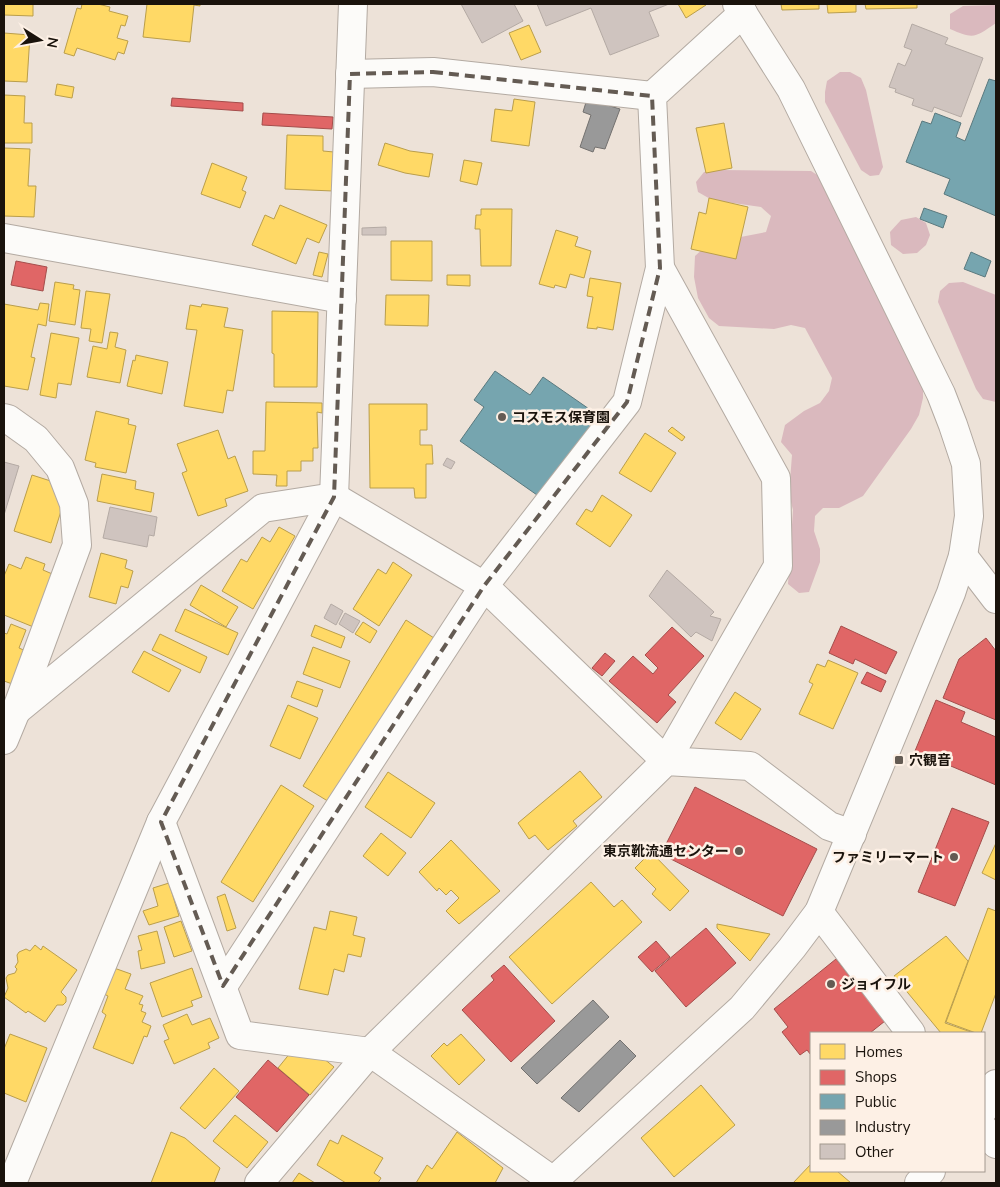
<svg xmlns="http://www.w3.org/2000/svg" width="1000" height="1187" font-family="'Nunito Sans','Noto Sans JP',sans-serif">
<rect width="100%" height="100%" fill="#ede2d8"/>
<!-- forest -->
<g fill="#dab9be">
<path d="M 996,5 L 996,23 C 975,37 975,40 950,29 L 950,14 L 963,6 Z"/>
<polygon points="840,72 850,72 861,78 866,90 883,167 879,175 870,176 861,170 825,102 825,92 827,81"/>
<polygon points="719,170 811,171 822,178 923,381 923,398 919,415 911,429 863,496 839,508 823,508 815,516 814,531 820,549 820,562 809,592 799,593 788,584 793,510 789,494 792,455 781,442 785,425 804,411 820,403 829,391 832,378 805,328 791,325 774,329 719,326 709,318 698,298 694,277 695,256 706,246 725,240 766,232 771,216 761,207 712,200 698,192 696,182 704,172"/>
<polygon points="916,217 926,223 930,235 926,245 917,253 903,254 891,245 890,232 901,220"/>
<polygon points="963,282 996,295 996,402 983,399 976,389 938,302 940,291 949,283"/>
</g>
<!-- homes -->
<g fill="#ffd966" stroke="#ba9e4b">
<polygon points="4,4 33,4 33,16 4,15"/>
<polygon points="82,4 98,4 110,7 109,11 128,16 125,26 121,25 117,38 128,41 124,54 118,52 115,60 77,48 74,56 64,53 77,8 81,9"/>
<polygon points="147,4 200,4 200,6 194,5 190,42 143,37"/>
<polygon points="678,4 705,4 706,5 686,18"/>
<polygon points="781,4 819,4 819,9 782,10"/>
<polygon points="827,4 856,4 856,12 828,13"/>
<polygon points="865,4 917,4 917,8 866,9"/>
<polygon points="529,25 541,52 521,60 509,33"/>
<polygon points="4,33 30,35 27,82 4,81"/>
<polygon points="57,84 74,87 72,98 55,95"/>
<polygon points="4,95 25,96 24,123 32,123 32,143 4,143"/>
<polygon points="514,99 535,102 529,146 491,141 495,109 512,111"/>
<polygon points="724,123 732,168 706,173 696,128"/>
<polygon points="287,135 323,136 323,151 334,152 333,191 285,189"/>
<polygon points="385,143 410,151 433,154 429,177 405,173 378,165"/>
<polygon points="4,148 30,149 28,186 36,186 34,217 4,216"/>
<polygon points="464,160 482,163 477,185 460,181"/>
<polygon points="212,163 247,177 242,190 246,192 240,208 201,194"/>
<polygon points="709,198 748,207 736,259 691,249 699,212 706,214"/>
<polygon points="280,205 327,225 319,243 307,238 296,264 252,245 265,215 274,219"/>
<polygon points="481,209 512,209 511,266 481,266 480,229 475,229 476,215 481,215"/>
<polygon points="556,230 578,237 575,246 591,251 584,278 570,274 566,288 555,285 554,288 539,284"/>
<polygon points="391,241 432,241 432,281 391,280"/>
<polygon points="319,252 328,254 322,277 313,275"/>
<polygon points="447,275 470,275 470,286 447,285"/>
<polygon points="590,278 621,283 613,330 597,327 597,329 587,328 593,297 587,296"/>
<polygon points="55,282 74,285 73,289 80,290 75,325 49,321"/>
<polygon points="86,291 110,294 102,343 89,341 91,329 81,328"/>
<polygon points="386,295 429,295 428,326 385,325"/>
<polygon points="40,303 49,304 46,326 38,324 31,357 35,358 28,390 4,386 4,304 38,310"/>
<polygon points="202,304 228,308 224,327 243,330 233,391 227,390 223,413 184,406 197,330 186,329 190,305 201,307"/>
<polygon points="272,311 318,312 317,387 274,387 274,354 272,353"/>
<polygon points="110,332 118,333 115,347 126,350 120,383 87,377 93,346 107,349"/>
<polygon points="51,333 79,338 71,385 58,383 56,398 40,395"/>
<polygon points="136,355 168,362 162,394 127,386 133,360 135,361"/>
<polygon points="266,402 322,403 322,413 317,412 318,448 313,448 313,461 301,461 301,471 287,471 287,486 276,486 277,475 253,474 253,451 265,451"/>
<polygon points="369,404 427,404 427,430 420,430 420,445 432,445 433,464 426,464 426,498 415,498 414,488 370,488"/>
<polygon points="96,411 129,419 128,424 136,426 126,473 95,467 96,463 85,460"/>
<polygon points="672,427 685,437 682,441 668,431"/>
<polygon points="218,430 228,459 235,456 248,491 225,499 227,506 198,516 182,473 187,471 177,444"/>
<polygon points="645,433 676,453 651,492 619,473"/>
<polygon points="102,474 136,481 135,489 154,493 151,512 97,501"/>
<polygon points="32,475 60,484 66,495 51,543 14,531"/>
<polygon points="602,495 632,515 610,547 576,524 586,509 592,512"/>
<polygon points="279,527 295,536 253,609 222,591 241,559 247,562 262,537 270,542"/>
<polygon points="101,553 127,560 125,568 133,571 128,588 121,586 116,604 89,597"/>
<polygon points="26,557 45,564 43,570 57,576 36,628 4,615 4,576 9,564 21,569"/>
<polygon points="393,562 412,575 379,626 353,609 378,569 386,574"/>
<polygon points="201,585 238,607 226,627 190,605"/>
<polygon points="185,609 238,633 228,655 175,631"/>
<polygon points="406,620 434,638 331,803 303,786"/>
<polygon points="363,622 377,631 370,643 355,634"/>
<polygon points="11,624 26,630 19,648 28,652 15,685 4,681 4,633 7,634"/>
<polygon points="315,625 345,637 341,648 311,636"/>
<polygon points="160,634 207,657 200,673 152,650"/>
<polygon points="313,647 350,661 340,688 303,674"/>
<polygon points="144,651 181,670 169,692 132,672"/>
<polygon points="828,660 858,673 833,729 799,714 813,684 809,682 817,664 825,667"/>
<polygon points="297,681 323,690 317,707 291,697"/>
<polygon points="735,692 761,709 741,740 715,723"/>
<polygon points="288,705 318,718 300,759 270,746"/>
<polygon points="580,771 602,797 573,821 577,826 548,850 535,835 529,839 518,823"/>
<polygon points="388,772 435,803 411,838 365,807"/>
<polygon points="281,785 314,806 253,902 221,882"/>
<polygon points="381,833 406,853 388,876 363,856"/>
<polygon points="451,840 500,891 459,924 446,911 459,898 451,890 446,895 439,888 437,891 419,872"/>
<polygon points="996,843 996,880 982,873"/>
<polygon points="651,852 689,891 670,911 652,894 656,889 635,868"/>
<polygon points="591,882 614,907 622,900 642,922 552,1004 509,957"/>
<polygon points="169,883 179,916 149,925 143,911 158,906 153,888"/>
<polygon points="225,894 236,928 227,931 217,897"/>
<polygon points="988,908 996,911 996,993 981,1033 976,1033 946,1022"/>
<polygon points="330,911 357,917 353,935 365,938 361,957 348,954 344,972 334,969 328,995 299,989 314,927 326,930"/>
<polygon points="181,921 192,951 174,957 164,927"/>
<polygon points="717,924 770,934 750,961 717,928"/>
<polygon points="157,931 165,963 141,969 138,951 142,950 138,936"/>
<polygon points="946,936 968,961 945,1023 974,1033 941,1033 894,976"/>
<polygon points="35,945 41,950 43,946 77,970 61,992 66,997 66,1002 63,1005 57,1005 45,1022 28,1011 26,1013 4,997 8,988 6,978 8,975 15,973 17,969 15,967 18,962 17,955 19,952 26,949 30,951"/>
<polygon points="114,968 131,974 125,989 143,996 139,1004 143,1005 141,1011 146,1013 142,1022 151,1026 147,1037 144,1036 133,1064 93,1048 106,1015 102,1012 108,996 104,994"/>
<polygon points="192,968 202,997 191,1001 193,1006 162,1017 150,983"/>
<polygon points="187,1014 192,1025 210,1018 219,1038 208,1043 210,1048 174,1064 164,1041 169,1039 163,1025"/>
<polygon points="10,1034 47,1048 26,1102 4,1093 4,1049"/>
<polygon points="461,1034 485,1060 459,1085 431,1056 444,1043 447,1046"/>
<polygon points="291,1052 323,1058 334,1067 310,1095 278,1068"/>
<polygon points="214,1068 239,1091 205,1129 180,1108"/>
<polygon points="701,1085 735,1125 674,1177 641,1138"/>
<polygon points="235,1115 268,1142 247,1168 213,1141"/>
<polygon points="171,1132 185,1138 220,1168 214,1183 151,1183"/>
<polygon points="457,1132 503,1168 495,1183 416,1183 427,1165 432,1169"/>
<polygon points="342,1135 383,1158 374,1173 381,1178 378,1183 346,1183 317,1165 330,1140 338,1144"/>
<polygon points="811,1164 811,1171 837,1171 851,1183 793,1183"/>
<polygon points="299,1173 315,1183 292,1183"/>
</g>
<!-- shops -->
<g fill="#e06666" stroke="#a54d4b">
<polygon points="172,98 243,103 243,111 171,106"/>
<polygon points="263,113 333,117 332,129 262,125"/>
<polygon points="16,261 47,267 43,291 11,285"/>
<polygon points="841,626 897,652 886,674 855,659 853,664 829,653"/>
<polygon points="672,627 704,656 668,695 676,702 657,723 609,681 633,656 653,674 658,668 645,655"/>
<polygon points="986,638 996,651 996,720 943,698 959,659"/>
<polygon points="605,653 615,661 602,676 592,668"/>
<polygon points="867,672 886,681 881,692 861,683"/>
<polygon points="936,700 965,712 961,722 996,737 996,785 915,751"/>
<polygon points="695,787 817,849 783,916 661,854"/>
<polygon points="952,808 989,822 955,906 918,892"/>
<polygon points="706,928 736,963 686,1007 655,971"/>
<polygon points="656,941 670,957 652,972 638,957"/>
<polygon points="836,959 885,1021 870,1033 811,1033 811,1055 807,1050 800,1055 782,1032 788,1027 774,1009"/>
<polygon points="504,965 555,1021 511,1062 462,1010 494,980 491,976"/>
<polygon points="268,1060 309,1095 277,1132 236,1097"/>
</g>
<!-- public -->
<g fill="#76a5af" stroke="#5a797e">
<polygon points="989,79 996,81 996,216 944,194 950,179 906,162 922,121 931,124 935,113 961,123 956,137 965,141"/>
<polygon points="924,208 947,216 943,228 920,219"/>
<polygon points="971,252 991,261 985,277 964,269"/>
<polygon points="495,371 530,395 543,377 605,420 547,502 460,441 484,407 474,400"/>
</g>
<!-- industry -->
<g fill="#999" stroke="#73716f">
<polygon points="587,99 620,109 605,149 595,147 593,152 580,147 591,115 583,112"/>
<polygon points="593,1000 609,1017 537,1084 521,1068"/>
<polygon points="620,1040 636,1056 579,1112 561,1098"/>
</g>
<!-- building -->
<g fill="#cfc4bf" stroke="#b4aaa4">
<polygon points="461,4 514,4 523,21 482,43"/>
<polygon points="537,4 669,4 649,12 659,36 610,55 591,8 546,26"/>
<polygon points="912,24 948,38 945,44 983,58 961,117 934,107 932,112 912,105 914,99 895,92 896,89 889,87 898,63 905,66 912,50 904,47"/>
<polygon points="386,227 386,235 362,235 362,228"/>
<polygon points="447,458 455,462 451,469 443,465"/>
<polygon points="4,462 19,466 4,515"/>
<polygon points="110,507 157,517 154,536 149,535 147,547 103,538"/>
<polygon points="667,570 714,612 710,616 721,619 712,641 696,632 691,637 649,596"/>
<polygon points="331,604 343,611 336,625 324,618"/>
<polygon points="345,613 360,621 353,633 339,624"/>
</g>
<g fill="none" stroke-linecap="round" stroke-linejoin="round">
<defs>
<g id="minor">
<polyline points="350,74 433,72 652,96"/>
<polyline points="4,238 342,299"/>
<polyline points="4,418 8,419 36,439 60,468 74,504 77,545 16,711 4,740"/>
<polyline points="963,556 996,599"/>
<polyline points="16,711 263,508 334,497 484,586 666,761 778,566 776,478 660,268"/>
<polyline points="161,822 240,1035 370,1052 556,1183"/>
<polyline points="819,912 911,1033"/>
<polyline points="223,986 484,586 627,402 660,268 652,96 743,13"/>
<polyline points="984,1109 996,1084"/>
<polyline points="984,1129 996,1144"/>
<polyline points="12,1183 161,822 334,497 353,4"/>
<polyline points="259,1183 370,1052 666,761 750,766 829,826 852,834"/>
<polyline points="551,1183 742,1008 792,948 819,912 951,593 963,556 969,516 966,464 953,425 941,394 791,89 737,4"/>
<polyline points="919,1183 931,1171"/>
</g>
</defs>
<!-- minor casing -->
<use href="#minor" stroke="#b3aaa2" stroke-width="30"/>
<!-- minor -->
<use href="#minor" stroke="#fcfbf9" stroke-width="28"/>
</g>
<!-- marked area -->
<path fill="none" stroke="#645b53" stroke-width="4" stroke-dasharray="10 6" stroke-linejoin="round" d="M 433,72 L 652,96 L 660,268 L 627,402 L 484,586 L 223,986 L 161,822 L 334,497 L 350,74 Z"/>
<!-- markers -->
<g fill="#645b53" stroke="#fdf0e5" stroke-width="2">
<circle cx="502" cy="417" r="5"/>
<rect x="894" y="755" width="10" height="10" rx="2.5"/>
<circle cx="739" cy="851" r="5"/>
<circle cx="954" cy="857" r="5"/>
<circle cx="831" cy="984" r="5"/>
</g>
<g text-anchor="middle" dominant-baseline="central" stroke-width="5" stroke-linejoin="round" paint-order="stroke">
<!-- poi labels -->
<g font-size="14" font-weight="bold" fill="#1a130c" stroke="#fdf0e5" text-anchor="start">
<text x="512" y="417">コスモス保育園</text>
<text x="909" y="760">穴観音</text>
<text x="729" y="851" text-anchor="end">東京靴流通センター</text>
<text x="944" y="857" text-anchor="end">ファミリーマート</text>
<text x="841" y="984">ジョイフル</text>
</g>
</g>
<!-- border -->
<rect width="1000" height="1187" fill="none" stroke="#1a130c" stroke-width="10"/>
<!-- legend -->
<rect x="810" y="1032" width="175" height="140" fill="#fdf0e5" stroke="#a2988e"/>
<rect x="820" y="1044" width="25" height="15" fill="#ffd966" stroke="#a2988e"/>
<text x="855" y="1057" font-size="15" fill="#1a130c">Homes</text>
<rect x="820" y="1070" width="25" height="15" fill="#e06666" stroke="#a2988e"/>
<text x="855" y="1082" font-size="15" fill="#1a130c">Shops</text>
<rect x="820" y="1094" width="25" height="15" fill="#76a5af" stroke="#a2988e"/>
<text x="855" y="1107" font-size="15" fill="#1a130c">Public</text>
<rect x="820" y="1120" width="25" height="15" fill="#999999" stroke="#a2988e"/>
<text x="855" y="1132" font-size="15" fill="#1a130c">Industry</text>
<rect x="820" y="1144" width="25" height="15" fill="#cfc4bf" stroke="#a2988e"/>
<text x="855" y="1157" font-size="15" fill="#1a130c">Other</text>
<!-- north arrow -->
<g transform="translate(40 40) rotate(101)" stroke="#fdf0e5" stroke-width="4" paint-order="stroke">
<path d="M0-4L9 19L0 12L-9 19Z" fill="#1a130c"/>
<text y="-8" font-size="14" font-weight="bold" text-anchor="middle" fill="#1a130c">N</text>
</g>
</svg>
